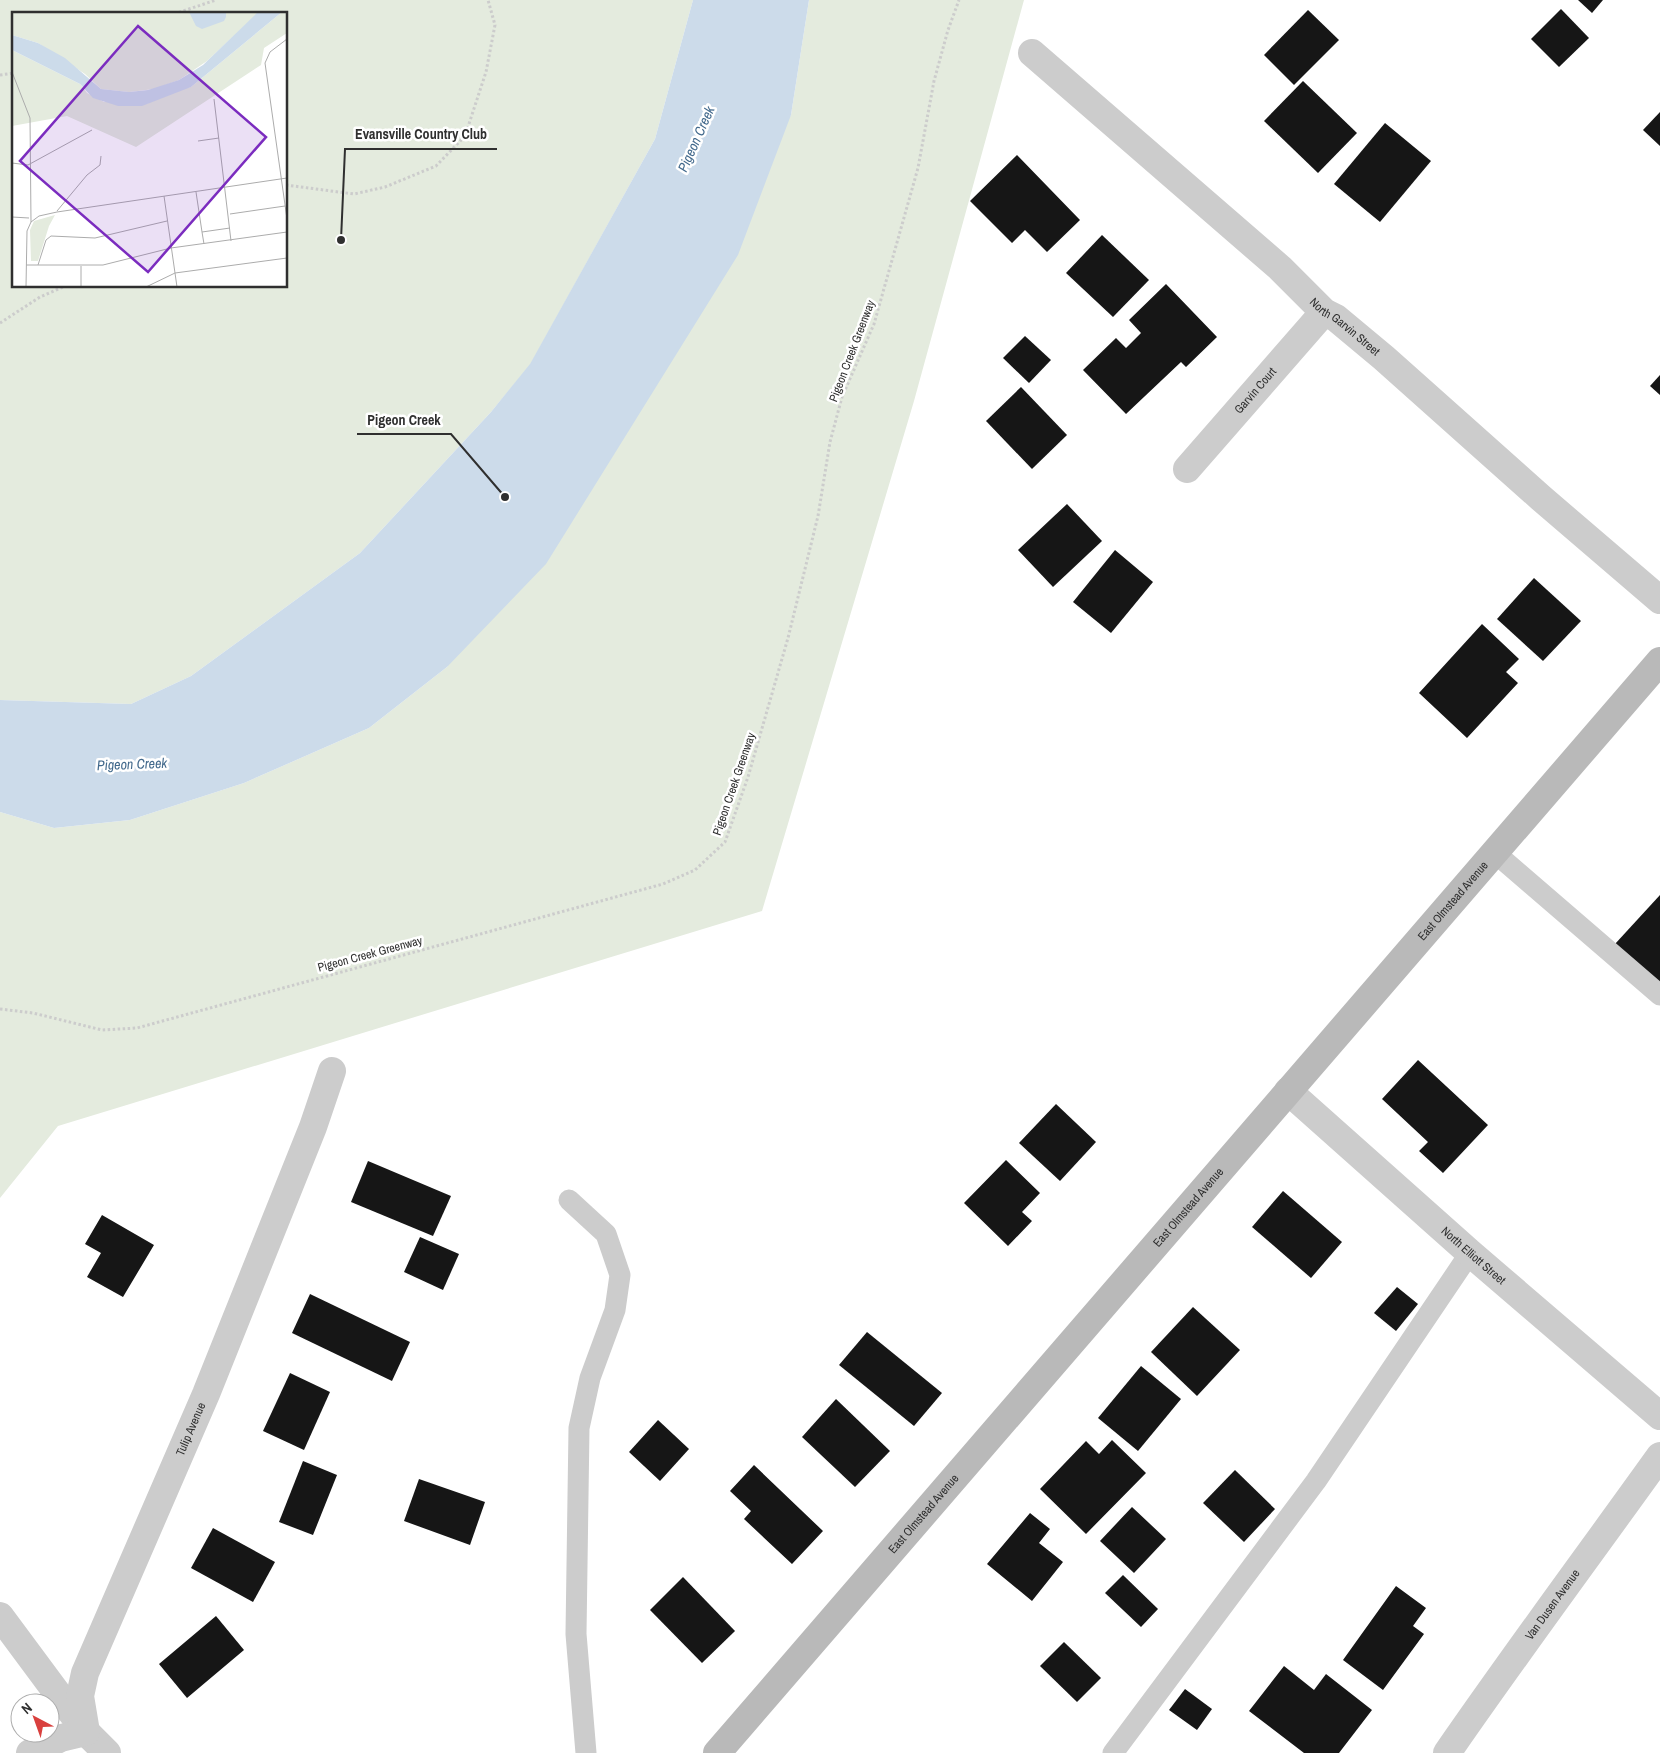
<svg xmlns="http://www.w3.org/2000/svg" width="1660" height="1753" font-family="'Archivo Narrow',sans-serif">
<rect width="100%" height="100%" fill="#fff"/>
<!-- green -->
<g fill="#e4ebde" fill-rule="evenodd">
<path d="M 0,0 L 693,0 L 655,139 L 530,365 L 491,412 L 360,553 L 191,676 L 131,704 L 0,700 ZM 14,14 L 286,14 L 286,286 L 14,286 Z"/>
<polygon points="809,0 1024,0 914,401 762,911 58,1126 0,1198 0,812 54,828 130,820 244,783 369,728 447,667 791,115"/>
</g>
<!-- water -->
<polygon fill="#ccdbea" points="693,0 809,0 791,115 738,255 546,564 447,667 369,728 244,783 130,820 54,828 0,812 0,700 131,704 191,676 360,553 491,412 530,364 655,139"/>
<!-- building -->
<g fill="#161616">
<polygon points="1578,0 1603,0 1592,13"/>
<polygon points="1561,9 1589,38 1559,67 1531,39"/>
<polygon points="1308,10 1339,40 1294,85 1264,55"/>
<polygon points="1303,81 1357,133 1318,173 1264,121"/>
<polygon points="1660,112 1660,146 1643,130"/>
<polygon points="1385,123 1431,161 1380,222 1334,184"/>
<polygon points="1017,155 1080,220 1047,252 1025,230 1012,243 970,201"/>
<polygon points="1102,235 1149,280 1113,317 1066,273"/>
<polygon points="1166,284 1217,337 1186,367 1181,362 1126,414 1083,370 1116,338 1126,348 1141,333 1129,320"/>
<polygon points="1025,336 1051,360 1029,383 1003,358"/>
<polygon points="1660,375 1660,395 1650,386"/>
<polygon points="1021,387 1067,435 1032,469 986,421"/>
<polygon points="1067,504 1102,541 1053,587 1018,550"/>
<polygon points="1115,550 1153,582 1111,633 1073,602"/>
<polygon points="1534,578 1581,621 1543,661 1497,619"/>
<polygon points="1482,624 1519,659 1506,672 1518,683 1467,738 1419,693"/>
<polygon points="1660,895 1660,985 1615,944"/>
<polygon points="1418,1060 1488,1125 1443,1173 1419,1151 1428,1142 1382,1099"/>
<polygon points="1056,1104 1096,1142 1060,1181 1019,1143"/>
<polygon points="1006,1160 1040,1193 1022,1212 1032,1221 1008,1246 964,1203"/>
<polygon points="368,1161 451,1196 433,1236 351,1202"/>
<polygon points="1283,1191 1342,1242 1311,1278 1252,1227"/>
<polygon points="102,1215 154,1245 123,1297 87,1277 101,1253 85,1244"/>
<polygon points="420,1237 459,1254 443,1290 404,1272"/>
<polygon points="1397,1287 1418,1304 1396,1331 1374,1313"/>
<polygon points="310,1294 410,1342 392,1381 292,1333"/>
<polygon points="1193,1307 1240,1350 1197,1396 1151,1352"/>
<polygon points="867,1332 942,1393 914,1426 839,1365"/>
<polygon points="1141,1366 1181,1399 1138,1451 1098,1418"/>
<polygon points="290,1373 330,1392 304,1450 263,1431"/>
<polygon points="836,1399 890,1451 855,1487 802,1437"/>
<polygon points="658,1420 689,1449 660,1481 629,1452"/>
<polygon points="1112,1440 1146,1473 1086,1534 1040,1489 1086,1441 1099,1454"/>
<polygon points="303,1461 337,1475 313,1535 279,1522"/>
<polygon points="754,1465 823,1531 792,1564 744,1519 751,1511 730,1491"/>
<polygon points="1235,1470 1275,1509 1244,1542 1203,1503"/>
<polygon points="419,1479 485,1502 470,1545 404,1521"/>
<polygon points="1132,1507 1166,1539 1134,1573 1100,1541"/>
<polygon points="1030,1513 1050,1529 1039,1543 1063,1562 1032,1601 987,1564"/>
<polygon points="213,1528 275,1562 253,1602 191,1568"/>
<polygon points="1123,1575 1158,1609 1141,1627 1105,1593"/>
<polygon points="683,1577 735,1631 702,1663 650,1610"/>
<polygon points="1396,1586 1426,1608 1413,1626 1424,1634 1383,1690 1343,1660"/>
<polygon points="216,1616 244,1650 187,1698 159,1664"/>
<polygon points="1064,1642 1101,1678 1077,1702 1040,1666"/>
<polygon points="1284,1666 1314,1690 1326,1674 1372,1710 1339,1753 1304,1753 1249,1711"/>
<polygon points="1185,1689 1212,1709 1197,1730 1169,1710"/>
</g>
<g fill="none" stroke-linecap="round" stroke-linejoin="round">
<!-- path -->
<g stroke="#ccc" stroke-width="3" stroke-dasharray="2.5 2.5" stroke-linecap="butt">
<polyline points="174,14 216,0"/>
<polyline points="0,75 14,73"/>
<polyline points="286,185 354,194 385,187 436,166 465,136 486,72 495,25 488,0"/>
<polyline points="0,323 40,297 65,286"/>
<polyline points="0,1009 33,1013 102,1030 137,1028 663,884 695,870 725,842 748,777 788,638 818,516 830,442 842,397 874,324 918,168 934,81 948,30 959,0"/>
</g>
<!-- lane -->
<g stroke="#ccc" stroke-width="21">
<polyline points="1494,852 1660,995"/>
<polyline points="569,1200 606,1234 620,1275 615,1310 590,1378 579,1428 576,1634 586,1753"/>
<polyline points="1113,1753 1316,1481 1470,1253"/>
</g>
<!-- street -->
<g stroke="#ccc" stroke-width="28">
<path id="s1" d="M 1032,53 L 1280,268 L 1324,312 L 1336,318 L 1384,358 L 1541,498 L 1660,600"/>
<path id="s2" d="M 1187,469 L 1324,312"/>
<path id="s3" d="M 1288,1091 L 1470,1253 L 1660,1416"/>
<polyline points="0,1616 86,1732 107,1753"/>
<path id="s4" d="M 30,1753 L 61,1738 L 86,1732 L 80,1696 L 85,1673 L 206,1394 L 313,1127 L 332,1071"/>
<path id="s5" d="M 1447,1753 C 1516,1653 1589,1555 1660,1456"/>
</g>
<!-- secondary -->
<path stroke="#b9b9b9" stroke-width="28" id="s6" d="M 717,1753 L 1660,661"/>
</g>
<g text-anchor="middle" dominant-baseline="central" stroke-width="5" stroke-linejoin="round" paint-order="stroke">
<!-- street labels -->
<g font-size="12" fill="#2f2f2f" stroke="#fff">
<text stroke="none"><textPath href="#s1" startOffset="416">North Garvin Street</textPath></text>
<text transform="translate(852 351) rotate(-69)">Pigeon Creek Greenway</text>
<text stroke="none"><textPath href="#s2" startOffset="104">Garvin Court</textPath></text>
<text transform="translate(734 784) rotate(-71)">Pigeon Creek Greenway</text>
<text stroke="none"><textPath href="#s6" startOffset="1126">East Olmstead Avenue</textPath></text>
<text transform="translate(370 954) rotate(-15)">Pigeon Creek Greenway</text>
<text stroke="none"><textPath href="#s6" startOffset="721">East Olmstead Avenue</textPath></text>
<text stroke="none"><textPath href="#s3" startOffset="248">North Elliott Street</textPath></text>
<text stroke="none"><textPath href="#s4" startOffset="386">Tulip Avenue</textPath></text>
<text stroke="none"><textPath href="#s6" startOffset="316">East Olmstead Avenue</textPath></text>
<text stroke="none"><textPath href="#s5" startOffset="182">Van Dusen Avenue</textPath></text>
</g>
<!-- water labels -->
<g font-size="14" font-style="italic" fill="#42698c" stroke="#fff">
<text transform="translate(696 139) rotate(-66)">Pigeon Creek</text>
<text transform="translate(132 764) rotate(-2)">Pigeon Creek</text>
</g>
</g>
<!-- overview -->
<g transform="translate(12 12)">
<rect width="275" height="275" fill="#fff"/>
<path d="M 0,0 L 246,0 L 246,1 L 195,49 L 167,68 L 142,77 L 117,80 L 89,77 L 73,62 L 26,31 L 0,23 ZM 270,0 L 275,0 L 275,21 L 252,36 L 249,53 L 124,135 L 55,104 L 0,114 L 0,38 L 68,72 L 75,81 L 92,90 L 179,75 ZM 43,203 L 37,214 L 26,249 L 19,249 L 18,218 L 22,209 Z" fill="#e4ebde"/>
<path d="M 177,0 L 214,0 L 214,5 L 212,9 L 190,17 L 184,14 ZM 246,0 L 270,0 L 179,75 L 130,94 L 106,94 L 81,86 L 68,72 L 0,38 L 0,23 L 26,31 L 53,46 L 89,77 L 117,80 L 136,78 L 167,68 L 191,53 Z" fill="#ccdbea"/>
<path fill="none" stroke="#acacac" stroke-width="1" d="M 275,27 L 258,40 L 253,51 L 275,207M 0,60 L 18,106 L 19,210 L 15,219 L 14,275M 202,87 L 219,229M 186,129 L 207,126M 0,151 L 16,153 L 80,118M 184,180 L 190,220M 152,184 L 165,275M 45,199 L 75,163 L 88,153 L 89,144M 218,202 L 273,194M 0,205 L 17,206M 19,210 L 27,204 L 45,200 L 275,166M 192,232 L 190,220 L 218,216M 14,253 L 91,253 L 159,236 L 275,220M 26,253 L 34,228 L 39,224 L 83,226 L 155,209M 69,275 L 69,254M 134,275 L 163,261 L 275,246"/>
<path fill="#7b2cbf" fill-opacity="0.15" stroke="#7b2cbf" stroke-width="2.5" d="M 126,14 L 254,125 L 136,260 L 8,149 Z"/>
<rect width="275" height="275" fill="none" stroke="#2f2f2f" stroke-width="2.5"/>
</g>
<!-- callouts -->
<path fill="none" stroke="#2f2f2f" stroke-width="2" d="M341 240L345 149H497M505 497L451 434H357"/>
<g fill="#2f2f2f" stroke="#fff" stroke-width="2">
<circle cx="341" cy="240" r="5"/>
<circle cx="505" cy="497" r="5"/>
</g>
<g font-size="14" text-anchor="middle" font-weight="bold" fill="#2f2f2f" stroke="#fff" stroke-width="5" stroke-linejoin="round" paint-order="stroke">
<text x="421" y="139">Evansville Country Club</text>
<text x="404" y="425">Pigeon Creek</text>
</g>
<!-- north arrow -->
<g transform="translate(35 1718) rotate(319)"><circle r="24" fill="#ffffff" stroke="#acacac"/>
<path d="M0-4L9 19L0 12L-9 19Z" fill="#d9403e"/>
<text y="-8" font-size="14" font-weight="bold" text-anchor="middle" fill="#2f2f2f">N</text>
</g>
</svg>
